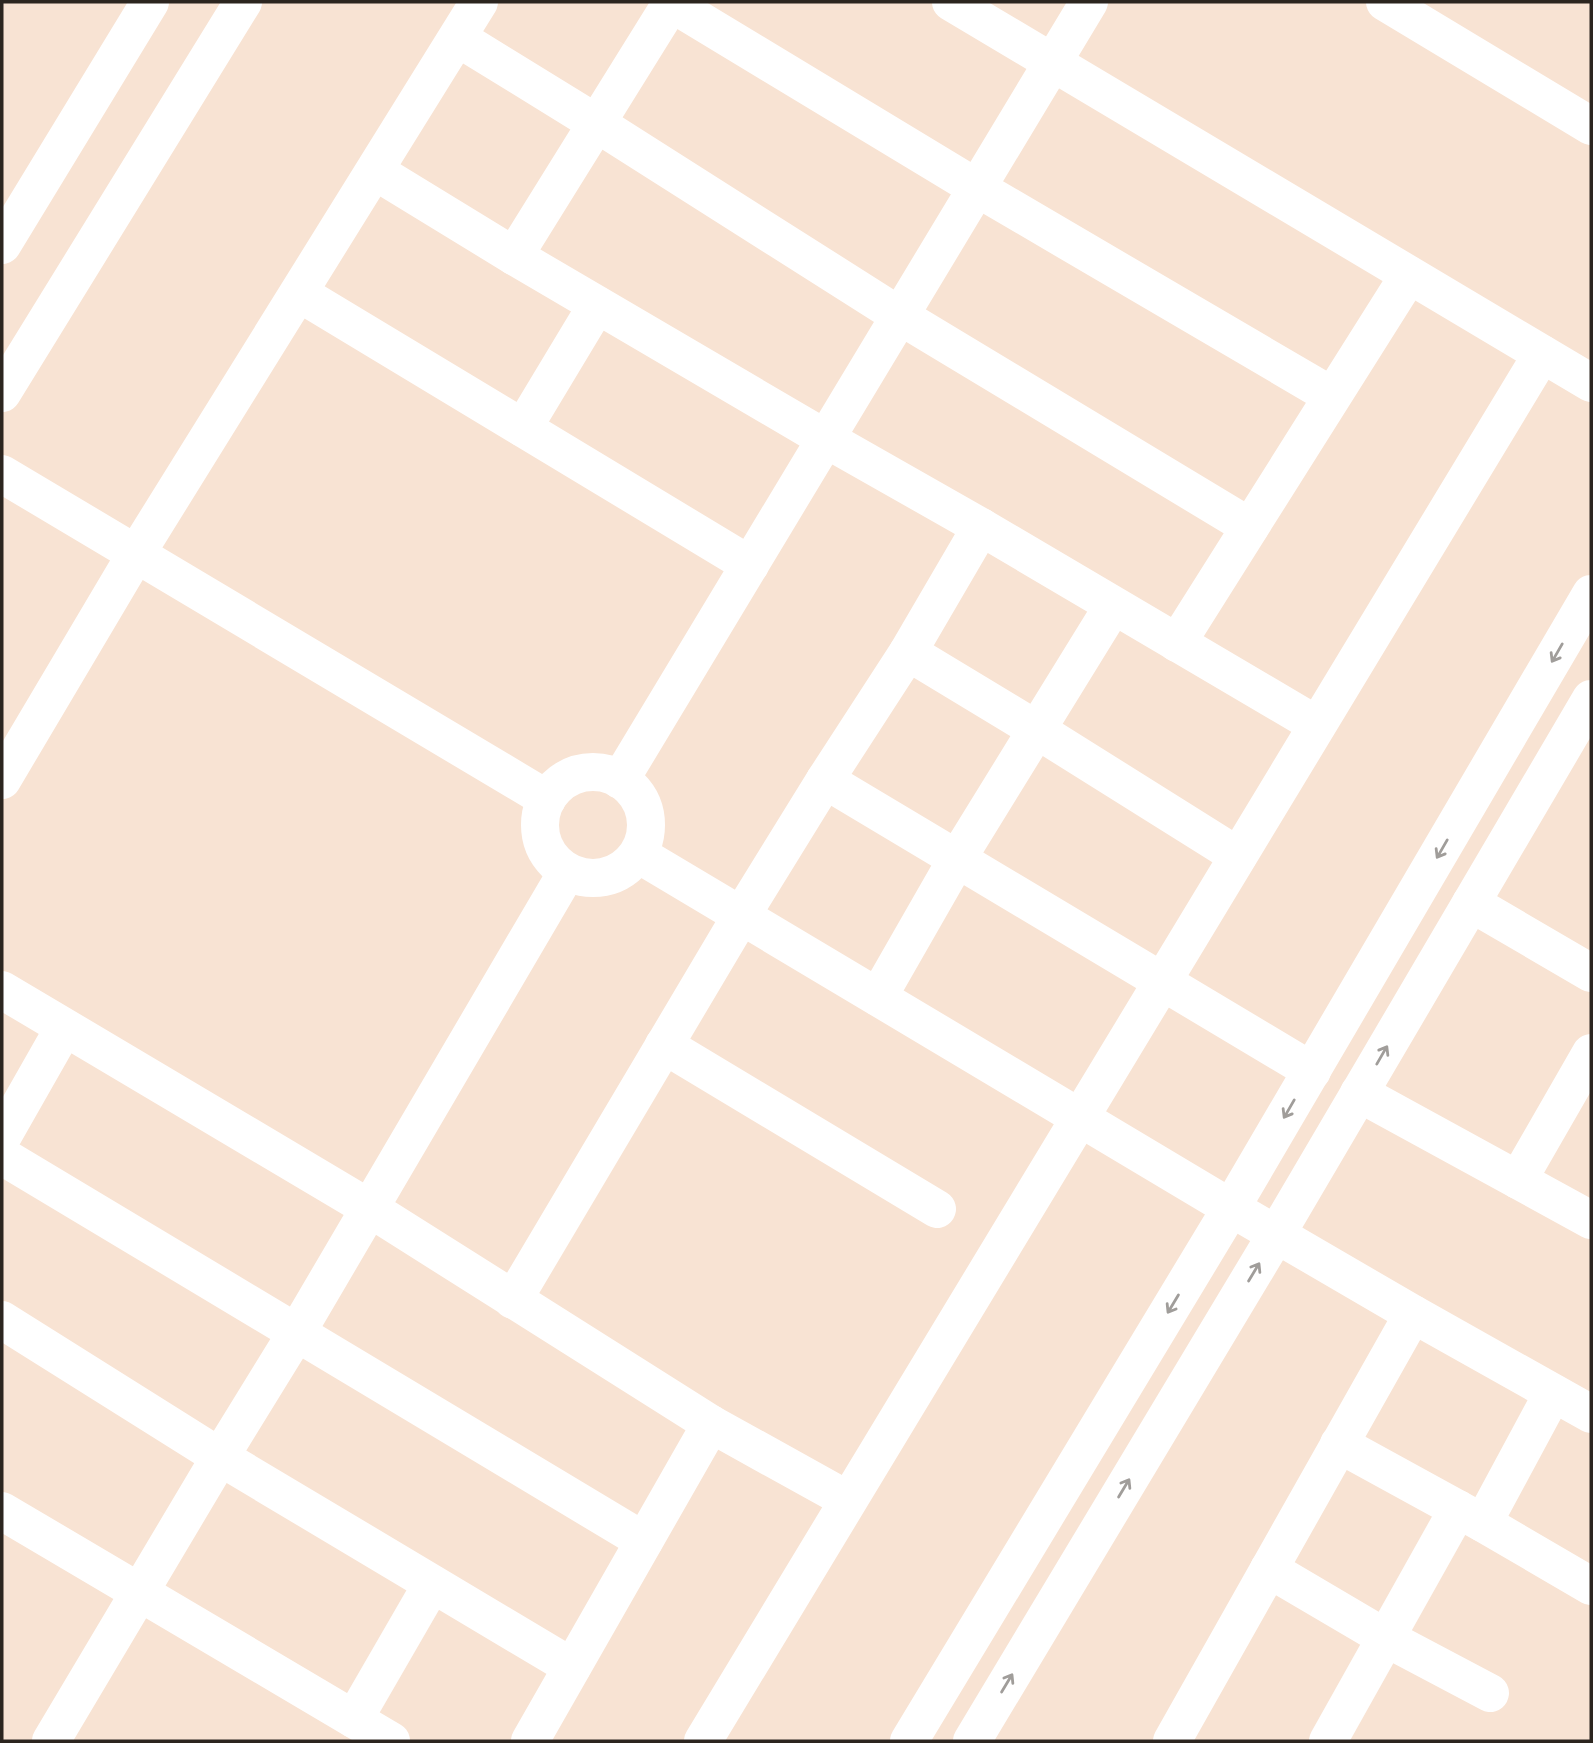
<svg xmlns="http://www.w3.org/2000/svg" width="1593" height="1743" font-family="'Titillium Web',sans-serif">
<rect width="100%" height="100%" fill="#f8e3d3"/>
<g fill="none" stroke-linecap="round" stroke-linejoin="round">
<!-- minor -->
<g stroke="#fff" stroke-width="38">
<polyline points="951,2 1591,383"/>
<polyline points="1385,2 1591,126"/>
<polyline points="671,3 977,188 1332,396"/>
<polyline points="458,38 596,123 900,316 1250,527"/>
<polyline points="375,171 514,256 826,439 981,527 1317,725"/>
<polyline points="2,245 150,2"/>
<polyline points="514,256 672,2"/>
<polyline points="299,293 750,565"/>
<polyline points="2,393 243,2"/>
<polyline points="523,428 597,305"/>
<polyline points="2,474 547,799"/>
<polyline points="1177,643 1409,275"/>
<polyline points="908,652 1037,730 1238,856"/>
<circle cx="593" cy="825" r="53"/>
<polyline points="2,780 136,554 479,2"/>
<polyline points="620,780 1089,2"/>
<polyline points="825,780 1312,1071"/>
<polyline points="638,854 1231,1208 1413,1314 1591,1414"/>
<polyline points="1471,903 1591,973"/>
<polyline points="2,990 369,1208 711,1424 848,1500"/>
<polyline points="878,997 957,859 1113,606"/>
<polyline points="664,1045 937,1209"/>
<polyline points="1359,1093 1591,1220"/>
<polyline points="2,1137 64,1028"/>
<polyline points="2,1156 644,1541"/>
<polyline points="1518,1180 1591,1053"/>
<polyline points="513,1300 741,916 825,780 908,652 981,527"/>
<polyline points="2,1320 220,1457 572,1667"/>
<polyline points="1339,1444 1483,1523 1591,1586"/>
<polyline points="2,1511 391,1741"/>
<polyline points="1483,1523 1553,1393"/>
<polyline points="1269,1569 1386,1638 1490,1693"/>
<polyline points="354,1719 432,1584"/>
<polyline points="51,1741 220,1457 297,1332 567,872"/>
<polyline points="530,1741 711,1424"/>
<polyline points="703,1741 1542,354"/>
<polyline points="909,1741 1231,1208 1591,594"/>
<polyline points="972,1741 1276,1235 1591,699"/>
<polyline points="1172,1741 1413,1314"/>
<polyline points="1328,1741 1458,1509"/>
</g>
</g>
<!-- one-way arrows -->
<defs><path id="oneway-shaft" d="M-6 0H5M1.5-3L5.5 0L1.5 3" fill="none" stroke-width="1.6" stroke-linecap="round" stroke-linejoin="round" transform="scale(1.75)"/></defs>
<g stroke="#a09d9a">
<use href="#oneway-shaft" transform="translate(1557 653) rotate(120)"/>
<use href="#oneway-shaft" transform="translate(1442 849) rotate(120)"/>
<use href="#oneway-shaft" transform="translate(1382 1055) rotate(-60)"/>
<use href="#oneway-shaft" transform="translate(1289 1109) rotate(120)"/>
<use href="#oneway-shaft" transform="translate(1254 1272) rotate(-59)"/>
<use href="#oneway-shaft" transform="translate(1173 1304) rotate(121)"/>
<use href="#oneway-shaft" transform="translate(1124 1488) rotate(-59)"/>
<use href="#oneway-shaft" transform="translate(1007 1683) rotate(-59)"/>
</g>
<!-- border -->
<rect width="1593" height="1743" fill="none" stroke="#2c251f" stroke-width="7"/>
</svg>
